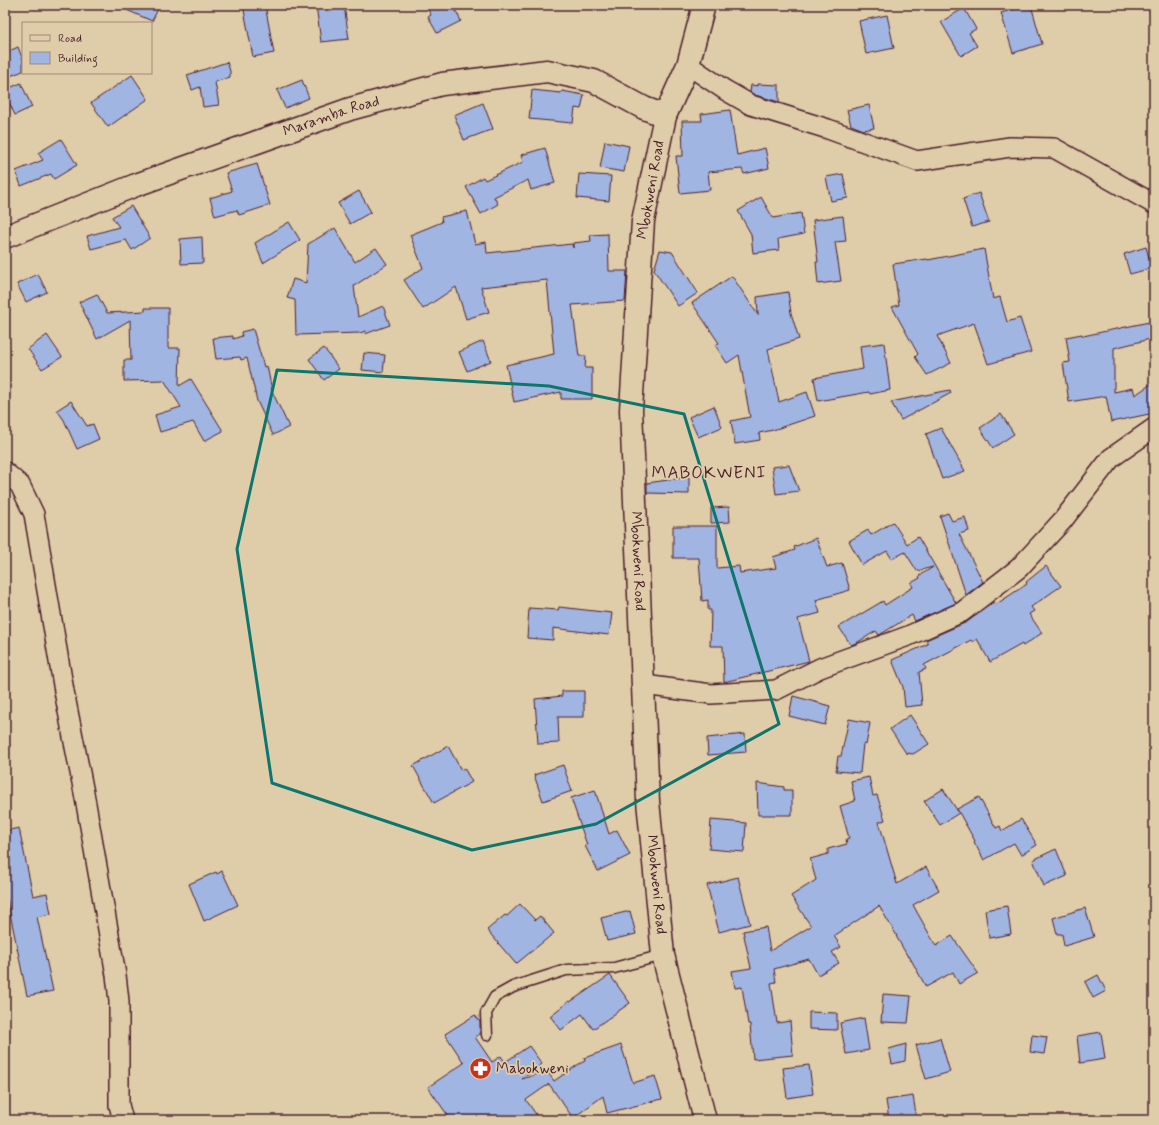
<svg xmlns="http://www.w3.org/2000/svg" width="1159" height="1125" font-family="Mynerve,sans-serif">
<rect width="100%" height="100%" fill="#dfcdaa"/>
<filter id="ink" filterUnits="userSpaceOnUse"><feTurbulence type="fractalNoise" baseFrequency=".025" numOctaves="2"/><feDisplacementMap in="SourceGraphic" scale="8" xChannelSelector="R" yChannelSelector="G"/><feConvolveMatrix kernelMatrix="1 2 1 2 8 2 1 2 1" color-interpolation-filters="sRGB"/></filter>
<g filter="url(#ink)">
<!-- building -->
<g fill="#a1b5e3" stroke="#4a1f2b">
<polygon points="115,5 160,5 152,21"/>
<polygon points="243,5 265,5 274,53 253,57"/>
<polygon points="316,5 344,5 349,39 321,42"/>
<polygon points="425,5 453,5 461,21 437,33 428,17 431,15"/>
<polygon points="1028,5 1031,5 1042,44 1013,53 1001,13"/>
<polygon points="964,8 976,29 969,33 977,46 961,56 941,22"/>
<polygon points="887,15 894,48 866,54 859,21"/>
<polygon points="18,47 23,60 23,71 5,78 5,53"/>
<polygon points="227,62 230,71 230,77 215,82 219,105 203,107 200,87 192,90 187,75"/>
<polygon points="132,75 148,99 108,127 91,103"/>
<polygon points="302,80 309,98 285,108 277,90"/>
<polygon points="21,83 32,107 15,115 5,94 5,90"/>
<polygon points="758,84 779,85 779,102 755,95 750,92 751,85 758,86"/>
<polygon points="532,90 561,93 562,91 584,95 581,109 575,108 573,123 529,119"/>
<polygon points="483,103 493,129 464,140 454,115"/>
<polygon points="869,105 874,128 864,130 851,125 847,110"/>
<polygon points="730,110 737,155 765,148 769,168 744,174 742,169 708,172 710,190 680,193 676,156 683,156 682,121 702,121 701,114"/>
<polygon points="61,139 77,165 54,179 51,174 21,186 16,171 43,160 38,153"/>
<polygon points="605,141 629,146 624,172 600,168"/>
<polygon points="545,148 555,183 531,190 528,180 494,197 498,204 481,214 466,187 483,177 485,180 523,162 521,155"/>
<polygon points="257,164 270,205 239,215 237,210 215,216 210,198 232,191 226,173"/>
<polygon points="579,174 611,176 609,201 577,198"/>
<polygon points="843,174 848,198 831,201 826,177"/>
<polygon points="359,191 371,212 350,224 338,203"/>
<polygon points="979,193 989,222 972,227 963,199"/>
<polygon points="761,197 773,218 801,213 804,234 778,239 779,250 753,253 751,234 738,211"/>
<polygon points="131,206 150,238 132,250 126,240 91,249 87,236 119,227 112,217"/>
<polygon points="467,211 475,244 486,242 487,253 572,244 573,248 573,243 591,241 590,235 608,234 609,271 627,271 625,301 572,305 579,356 586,356 585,368 592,368 592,399 561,399 561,392 514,402 506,365 554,354 547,280 481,287 489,312 466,319 456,287 423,309 404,280 423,268 410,235 442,222 441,217"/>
<polygon points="843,216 846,241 835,242 841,281 818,284 816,262 818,262 813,220"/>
<polygon points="289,222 300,240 263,263 255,243"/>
<polygon points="335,228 355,262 376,248 387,264 354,286 358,317 383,306 390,325 365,334 366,331 360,333 296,335 295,300 287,298 293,279 306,283 308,244"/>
<polygon points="202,237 203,263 181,264 180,239"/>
<polygon points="1146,247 1152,268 1130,274 1124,254"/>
<polygon points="984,249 993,299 1000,297 1007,322 1020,318 1031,352 988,364 974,323 937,336 951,363 927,375 915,357 918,354 892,307 899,305 893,264 927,259 928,260"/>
<polygon points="660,250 672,252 698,293 678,306 654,270"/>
<polygon points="38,274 47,292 26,302 17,284"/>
<polygon points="732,276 758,315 757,297 788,292 791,313 799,339 768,349 779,402 807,392 815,416 773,430 759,433 760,440 735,444 731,421 750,417 739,355 727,363 715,345 719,343 692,303"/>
<polygon points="97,294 107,313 145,311 145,308 168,308 168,348 180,348 179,386 191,379 223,431 204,441 193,422 160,432 155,415 181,407 164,380 124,381 124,360 131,360 130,320 97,339 79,302"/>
<polygon points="1154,321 1154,338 1114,348 1114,392 1133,388 1135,395 1154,382 1154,413 1111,422 1106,396 1069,402 1063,363 1070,362 1066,337 1082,334 1083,336"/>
<polygon points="253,329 264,367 267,366 272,391 289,427 273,435 257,401 247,358 241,360 240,357 216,359 213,338 233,336 233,339 242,336 241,332"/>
<polygon points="47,335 62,357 42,369 28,349"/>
<polygon points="483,341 491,361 467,371 459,352"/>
<polygon points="884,343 890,390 870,394 869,392 818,401 814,378 863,369 860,346"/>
<polygon points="324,348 339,369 324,380 309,359"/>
<polygon points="364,353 385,355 383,372 362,370"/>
<polygon points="950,390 951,393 901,420 891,402"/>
<polygon points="71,401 87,426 93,424 99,439 77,449 64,420 57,410"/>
<polygon points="714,406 722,427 698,437 689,417"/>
<polygon points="1001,414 1014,434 993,448 980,428"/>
<polygon points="941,428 965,471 942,479 926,434"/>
<polygon points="789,465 799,491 776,494 772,467"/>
<polygon points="689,477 689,494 647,493 647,483"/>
<polygon points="729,507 730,522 711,523 711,508"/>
<polygon points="948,513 952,521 965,517 969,531 959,534 983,582 966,595 940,516"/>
<polygon points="893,522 907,544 918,537 956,603 915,621 912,615 881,634 879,635 876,631 858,642 851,645 839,627 883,601 885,605 913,587 911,583 920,578 919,576 933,567 917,571 905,552 892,559 887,551 862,565 849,541 868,530 871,535"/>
<polygon points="673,526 717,526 717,568 739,566 740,573 776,568 773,557 795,550 794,547 816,538 827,567 842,563 850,590 816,600 820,613 798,619 809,661 724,682 723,646 710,646 711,610 708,610 708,600 702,601 699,558 673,558"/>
<polygon points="1046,566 1061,586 1031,607 1034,611 1029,614 1042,633 1023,646 1022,644 990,662 977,639 973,642 971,640 924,665 926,669 919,672 922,705 905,707 903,687 892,660 928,644 926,640 967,622 994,602 995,605 1027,584 1026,582"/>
<polygon points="559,607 612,613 609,635 553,628 553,640 527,638 529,608 558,610"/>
<polygon points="562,691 584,691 584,717 558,717 559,743 538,744 535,699 562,696"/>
<polygon points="793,696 830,706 825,725 789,716"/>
<polygon points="910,715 929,744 913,754 906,753 890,729"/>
<polygon points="849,719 870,723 866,745 863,744 860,773 836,771 838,756 841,756"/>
<polygon points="745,734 746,752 708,755 707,738"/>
<polygon points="448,746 461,770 464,768 472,782 434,803 413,766"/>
<polygon points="563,765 572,791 543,801 534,775"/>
<polygon points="869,777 873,796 877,795 885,820 879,822 897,884 926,867 939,890 913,905 936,946 952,936 978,973 959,984 953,972 926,987 909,956 908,957 896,936 897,936 879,906 834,936 841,947 832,952 839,963 818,975 809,959 774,969 776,982 771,983 777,1023 790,1021 793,1055 753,1059 750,1024 748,1024 742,987 735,988 732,971 751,968 743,931 766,927 770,951 811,926 791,896 816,880 810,859 828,854 828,849 847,844 846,839 849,838 840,806 855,801 851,781"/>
<polygon points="757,783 784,787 784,790 792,790 792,815 758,815"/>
<polygon points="943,789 959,813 940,825 924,801"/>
<polygon points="595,790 609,834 617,830 630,855 598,871 585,846 587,845 571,798"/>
<polygon points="979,797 996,828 1000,826 1002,831 1021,819 1037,845 1021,855 1014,843 984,860 974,842 975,841 957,809"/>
<polygon points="711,820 746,823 744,852 709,849"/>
<polygon points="19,828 33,896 47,893 51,914 37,917 53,991 27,996 5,889 5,831"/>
<polygon points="1056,849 1067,876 1044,886 1033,860"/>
<polygon points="222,871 238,905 204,921 189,884 216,872 217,874"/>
<polygon points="738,877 750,924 719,932 707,885"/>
<polygon points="520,904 535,920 540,916 554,933 516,964 487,930 505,915 507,916"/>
<polygon points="1007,906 1011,934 989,938 985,910"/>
<polygon points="1085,908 1094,937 1064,946 1062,934 1057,934 1053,918"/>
<polygon points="630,911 636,934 607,941 601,918"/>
<polygon points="610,975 630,1003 593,1029 582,1014 561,1030 550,1016 569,1001 570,1002"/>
<polygon points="1098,975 1106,991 1093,998 1085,982"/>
<polygon points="883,994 911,996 908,1023 881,1022"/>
<polygon points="809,1012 837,1013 837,1030 809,1029"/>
<polygon points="475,1015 480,1022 480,1034 475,1037 492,1062 501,1056 505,1062 529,1046 542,1064 522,1079 547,1071 554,1081 579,1064 585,1061 584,1058 621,1045 633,1083 655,1076 662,1099 607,1113 603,1096 573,1118 549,1084 526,1100 540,1120 451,1120 428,1087 464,1063 445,1034"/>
<polygon points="864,1018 869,1050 846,1054 840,1023"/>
<polygon points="1101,1032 1105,1059 1080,1063 1077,1036"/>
<polygon points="1032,1035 1047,1037 1044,1054 1030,1052"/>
<polygon points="940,1038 950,1072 926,1079 916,1045"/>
<polygon points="906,1044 905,1061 892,1064 889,1049"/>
<polygon points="809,1065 813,1094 787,1098 783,1068"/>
<polygon points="913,1096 917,1120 889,1120 886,1100"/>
</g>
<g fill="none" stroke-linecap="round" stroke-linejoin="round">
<defs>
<polyline id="lane" points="487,1035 486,1013 495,997 513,987 566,970 614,968 663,955"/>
<g id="street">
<polyline points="688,65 725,90 751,105 828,129 917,161 1010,147 1054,148 1154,204"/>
<polyline points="5,472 20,485 34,514 64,691 85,798 116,975 119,1001 119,1105 123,1120"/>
<polyline points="644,685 711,694 776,690 820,668 908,636 962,612 1019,568 1063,520 1111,458 1154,428"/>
</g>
<g id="secondary">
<path id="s1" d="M 704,5 L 688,65 L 665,116 L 643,221 L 631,410 L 648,801 L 663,955 L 705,1120"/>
<path id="s2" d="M 5,237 L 136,185 L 350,109 L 442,84 L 547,71 L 594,81 L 644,108 L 665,116"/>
</g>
</defs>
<!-- lane casing -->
<use href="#lane" stroke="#4a1f2b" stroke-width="13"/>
<!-- street casing -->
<use href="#street" stroke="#4a1f2b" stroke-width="22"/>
<!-- secondary casing -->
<use href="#secondary" stroke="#4a1f2b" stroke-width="25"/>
<!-- lane -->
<use href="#lane" stroke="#dfcdaa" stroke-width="10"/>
<!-- street -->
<use href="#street" stroke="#dfcdaa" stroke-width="19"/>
<!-- secondary -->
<use href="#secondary" stroke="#dfcdaa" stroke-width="22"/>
</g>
</g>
<!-- marked area -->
<path fill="none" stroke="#0f766e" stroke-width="3" stroke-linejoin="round" d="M 277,370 L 549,386 L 684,414 L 779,724 L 596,824 L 472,850 L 272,783 L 237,549 Z"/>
<!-- icons -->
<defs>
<symbol id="pharmacy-disc" viewBox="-11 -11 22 22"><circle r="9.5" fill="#c8321e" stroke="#dfcdaa"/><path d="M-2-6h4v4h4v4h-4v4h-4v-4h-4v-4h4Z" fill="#fff"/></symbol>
</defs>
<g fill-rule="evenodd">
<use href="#pharmacy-disc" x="468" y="1056" width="25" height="25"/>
</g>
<g text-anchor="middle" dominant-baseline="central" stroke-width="3.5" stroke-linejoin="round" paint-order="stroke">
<!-- street labels -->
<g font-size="15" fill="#4a1f2b" stroke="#dfcdaa">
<text stroke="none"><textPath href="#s2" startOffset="348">Maramba Road</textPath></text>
<text transform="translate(651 190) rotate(-80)">Mbokweni Road</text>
<text stroke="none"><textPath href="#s1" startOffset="566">Mbokweni Road</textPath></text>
<text stroke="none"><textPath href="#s1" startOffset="890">Mbokweni Road</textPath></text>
</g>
<!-- poi labels -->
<g font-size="15" fill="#4a1f2b" stroke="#dfcdaa" text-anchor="start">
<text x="496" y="1069">Mabokweni</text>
</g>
<!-- quarter labels -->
<g font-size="17" letter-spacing="1" fill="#4a1f2b" stroke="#dfcdaa">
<text x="709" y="473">MABOKWENI</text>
</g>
</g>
<!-- margin -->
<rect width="1159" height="1125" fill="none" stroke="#dfcdaa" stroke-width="20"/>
<rect x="10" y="10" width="1139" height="1105" fill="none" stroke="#4a1f2b" stroke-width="1.5" filter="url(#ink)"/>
<!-- legend -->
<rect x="22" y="22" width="130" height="52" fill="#dfcdaa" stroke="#a38777"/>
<rect x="30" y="35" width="20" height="6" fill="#dfcdaa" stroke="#a38777"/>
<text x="58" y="42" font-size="12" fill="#4a1f2b">Road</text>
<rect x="30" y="52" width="20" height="12" fill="#a1b5e3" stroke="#a38777"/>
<text x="58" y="62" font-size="12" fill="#4a1f2b">Building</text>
</svg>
